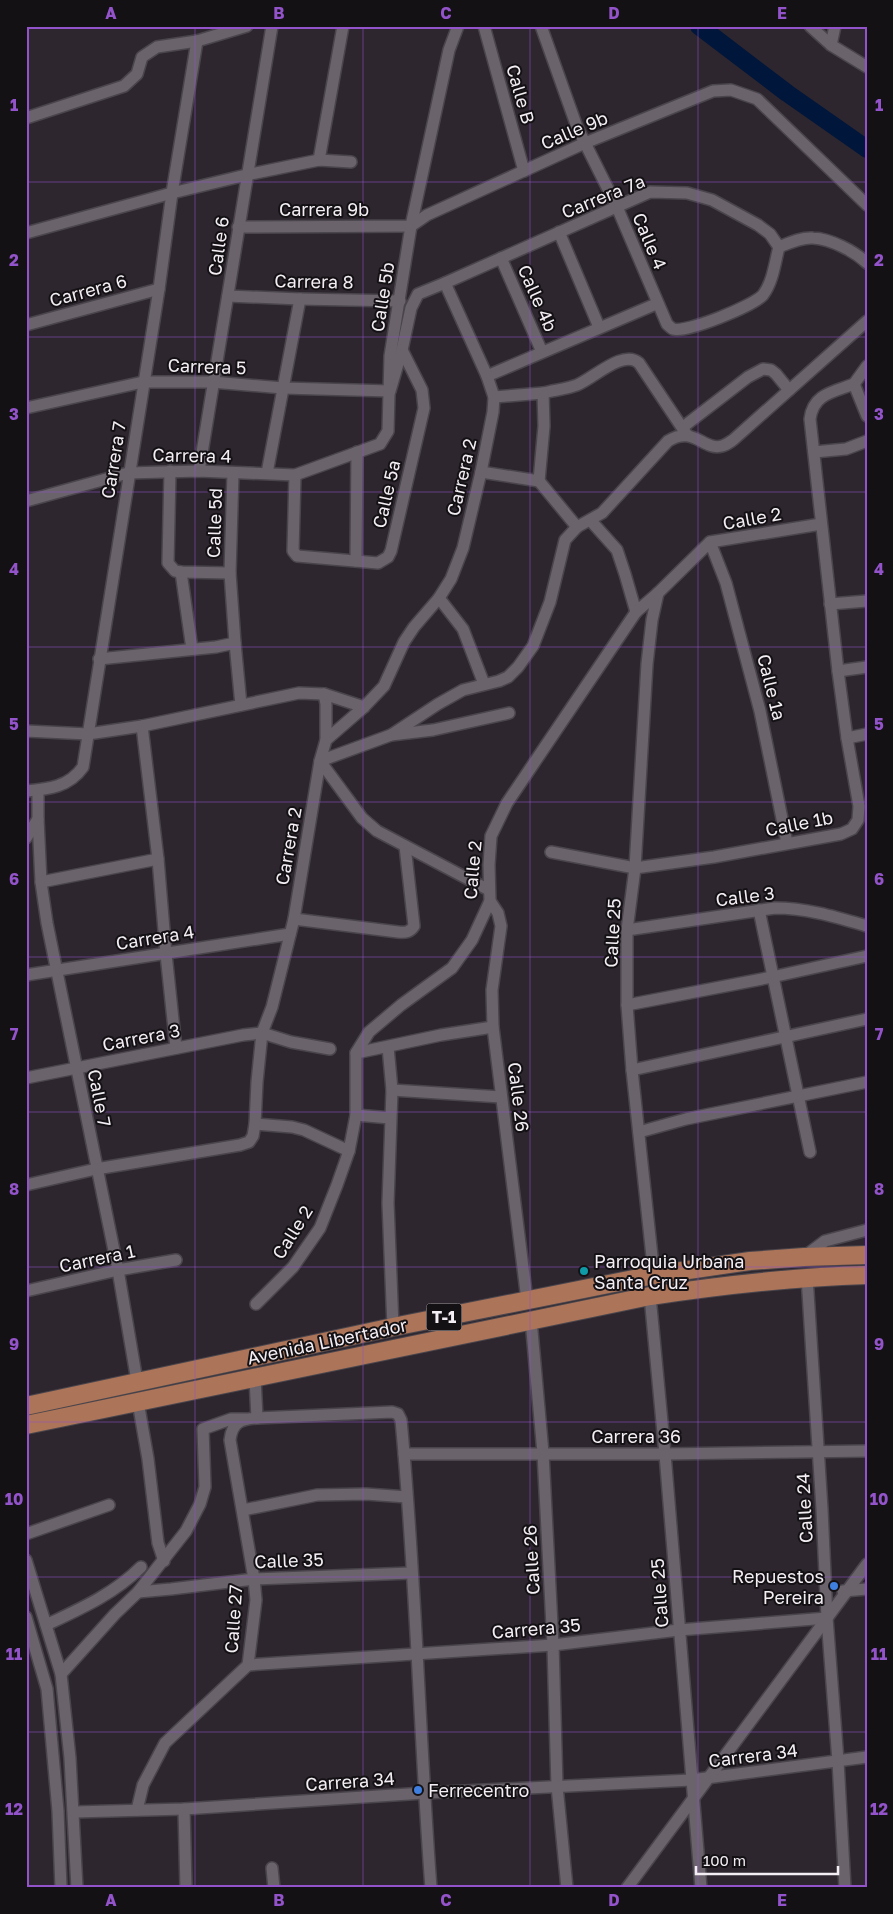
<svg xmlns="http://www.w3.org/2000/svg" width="893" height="1914" font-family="'Golos Text',sans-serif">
<rect width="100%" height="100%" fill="#2d262f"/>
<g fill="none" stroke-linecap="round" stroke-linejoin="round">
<!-- river -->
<polyline stroke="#00163b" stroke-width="18" points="699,26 787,93 867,149"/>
<defs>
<g id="street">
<polyline points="484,26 524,171"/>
<polyline points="810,26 831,45 867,67"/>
<polyline points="831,45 835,26"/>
<polyline points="26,118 124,86 137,74 142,57 157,47 197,41 247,26"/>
<polyline points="319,160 343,26"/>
<polyline points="238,227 411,226 427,215 585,143 713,91 731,90 757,99 867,205"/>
<polyline points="559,232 599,327"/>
<polyline points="26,233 172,193 246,175 319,160 351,162"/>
<path d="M 779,247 C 789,243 802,237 813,238 C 831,239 854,251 867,263"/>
<polyline points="501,258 542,352"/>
<polyline points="228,296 300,299 400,301"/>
<polyline points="26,325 159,289"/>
<polyline points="487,376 656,304"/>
<polyline points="854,384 867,366"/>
<path d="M 543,393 C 554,390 567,389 577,385 C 594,378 623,349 639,363 L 687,435"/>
<path d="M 26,408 L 143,382 L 212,382 L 283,388 L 390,391 L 402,350 L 411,308 L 418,294 L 445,283 L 650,192 L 687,193 L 712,200 L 758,225 L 770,234 L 779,247 C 775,262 773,282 763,295 C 753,306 687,333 673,329 C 671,328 669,326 667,324 L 617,207 L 577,127 L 541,26"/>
<polyline points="683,427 748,377 763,369 771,370 776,374 789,390"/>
<polyline points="814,452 846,449 867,441"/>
<polyline points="170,471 168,563 175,571 181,572 230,573"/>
<polyline points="199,471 272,26"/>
<polyline points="481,472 539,481 544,426 543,393 494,397"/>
<polyline points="267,473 300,299"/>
<polyline points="295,475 293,551 297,556 378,563 388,557 391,551 424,408 422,390 402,350"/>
<polyline points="539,481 577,527"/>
<polyline points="26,501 128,473 199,471 295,475 380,444 388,431 390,356 411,226 449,50 458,26"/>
<polyline points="591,521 617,550 625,574 636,612"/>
<polyline points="710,542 726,583 760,711 787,843"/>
<polyline points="356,561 357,452"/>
<polyline points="181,572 192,649"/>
<polyline points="439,598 463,629 484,684"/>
<polyline points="830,604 867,601"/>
<polyline points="235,643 241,705"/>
<polyline points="99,659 216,647 235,643 230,573 233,473"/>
<polyline points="838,671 867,667"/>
<polyline points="324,694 326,704 326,740"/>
<polyline points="142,726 158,859 166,954 176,1048"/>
<polyline points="26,731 88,734 142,726 299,693 324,694 364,707"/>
<path d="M 391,735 L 438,704 L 463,690 L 499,681 L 508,677 L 518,667 L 533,646 L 550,602 L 565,540 L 577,527 L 602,513 L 668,441 C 694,425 703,451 722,446 C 726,445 730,442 733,440 L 867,321"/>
<polyline points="847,738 867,734"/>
<path d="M 26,791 C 49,789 69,787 83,767 L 159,289 L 172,193 L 197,41"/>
<polyline points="38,819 41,882 47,923 118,1270 137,1381"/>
<polyline points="26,838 38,819 38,790"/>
<path d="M 551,852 L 635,868 L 714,857 L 841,834 L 852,829 L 858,820 L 859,806 L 847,738 L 838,671 L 810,419 C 813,394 833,392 854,384 L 867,416"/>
<polyline points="41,882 158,859"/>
<polyline points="489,890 377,831 362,818 320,761 391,735 433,730 509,713"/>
<polyline points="490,901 498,913 501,926 492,990 493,1027 527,1300"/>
<polyline points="759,910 810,1152"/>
<path d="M 294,919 L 398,932 C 406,933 410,932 414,926 L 405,846"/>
<path d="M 627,930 L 775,908 C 807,908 836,917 867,926"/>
<polyline points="26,975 290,934"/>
<polyline points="627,1005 772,977 867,956"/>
<polyline points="388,1047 392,1090 388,1203 393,1327"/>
<polyline points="356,1053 441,1035 493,1027"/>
<polyline points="632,1070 867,1019"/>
<polyline points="26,1078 243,1035 262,1033 291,1042 330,1049"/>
<polyline points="392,1090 501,1097"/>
<polyline points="356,1115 390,1118"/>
<polyline points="255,1124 292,1127 304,1130 349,1151"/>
<polyline points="639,1132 686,1119 867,1082"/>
<polyline points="26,1185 96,1169 240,1145 249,1142 253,1136 255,1124 257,1082 262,1033 272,1007 294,919 320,761 326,740 364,707 384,686 404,642 414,627 439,598 451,579 463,548 481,472 493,412 494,397 487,376 445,283"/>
<polyline points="805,1256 825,1241 867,1230"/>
<polyline points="654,1275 632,1070 627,1005 627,930 635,868 647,664 652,620 658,593"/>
<polyline points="807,1277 822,1509 827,1618 838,1761 845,1888"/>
<polyline points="26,1291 118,1270 176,1260"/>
<polyline points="650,1296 665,1454 701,1888"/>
<polyline points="256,1304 293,1267 320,1228 337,1185 349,1151 356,1115 356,1053 369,1032 401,1005 452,968 472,940 490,901 489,865 491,836 507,803 636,612 658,593 710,542 821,524"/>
<polyline points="531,1320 543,1453 553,1645 557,1786 567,1888"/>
<polyline points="138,1402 148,1459 158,1543 164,1561"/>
<path d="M 257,1418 L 392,1412 L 398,1414 L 401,1420 C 416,1575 419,1732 431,1888"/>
<polyline points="404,1454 665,1454 867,1451"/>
<polyline points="243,1510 317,1495 366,1494 407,1497"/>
<polyline points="26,1534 109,1505"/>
<polyline points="26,1560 61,1674 70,1758 77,1888"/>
<polyline points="843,1591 867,1589"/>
<polyline points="138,1592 171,1589 254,1579 411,1573"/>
<polyline points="26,1617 47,1689 58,1811 61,1888"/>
<path d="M 46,1625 C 80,1609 114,1594 141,1567"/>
<polyline points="248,1665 553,1645 679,1630 827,1618"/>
<polyline points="61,1674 115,1614 138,1592 186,1531 200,1504 205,1487 203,1429 231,1419 246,1419"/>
<polyline points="184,1809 186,1888"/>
<path d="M 137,1810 L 143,1785 L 165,1743 L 248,1665 L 256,1600 L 254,1579 L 230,1440 C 232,1422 241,1419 257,1418 L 255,1378"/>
<polyline points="74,1812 184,1809 424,1793 691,1780 867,1757"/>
<polyline points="272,1868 274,1888"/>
<polyline points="627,1888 867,1564"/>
</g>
<g id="primary">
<polyline points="26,1406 393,1327 654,1275 750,1261 804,1257 867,1255"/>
<path d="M 26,1425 L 650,1296 C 723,1285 793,1277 867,1275"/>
</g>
</defs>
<!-- street casing -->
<use href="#street" stroke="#4a454c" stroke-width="14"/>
<!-- primary casing -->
<use href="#primary" stroke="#4a454c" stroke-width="20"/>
<!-- street -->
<use href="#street" stroke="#6b636c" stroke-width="11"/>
<!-- primary -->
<use href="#primary" stroke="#ac7458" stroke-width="18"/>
</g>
<!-- grid -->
<path fill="none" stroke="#9353ca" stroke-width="1" stroke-opacity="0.55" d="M 195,26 L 195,1888M 363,26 L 363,1888M 530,26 L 530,1888M 698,26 L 698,1888M 26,182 L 867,182M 26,337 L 867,337M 26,492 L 867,492M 26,647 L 867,647M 26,802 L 867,802M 26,957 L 867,957M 26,1112 L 867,1112M 26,1267 L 867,1267M 26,1422 L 867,1422M 26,1577 L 867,1577M 26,1732 L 867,1732"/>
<!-- markers -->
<circle fill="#0f9aa8" stroke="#141114" stroke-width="2" cx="584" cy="1271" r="5"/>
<g fill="#3f7fe0" stroke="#141114" stroke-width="2">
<circle cx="834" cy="1586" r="5"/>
<circle cx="418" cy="1790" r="5"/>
</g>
<g text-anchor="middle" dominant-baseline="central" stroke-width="4" stroke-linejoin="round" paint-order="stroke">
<!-- shield labels -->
<rect fill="#141114" stroke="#b0acb1" stroke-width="1" x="426.5" y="1303.5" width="35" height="27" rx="4"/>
<g font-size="16" font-weight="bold" fill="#f3eef4">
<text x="444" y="1317">T-1</text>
</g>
<!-- street labels -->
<g font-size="18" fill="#f3eef4" stroke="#141114">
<text transform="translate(521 94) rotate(74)">Calle B</text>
<text transform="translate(574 130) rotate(-23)">Calle 9b</text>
<text transform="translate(603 196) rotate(-22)">Carrera 7a</text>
<text x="324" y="209">Carrera 9b</text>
<text transform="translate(650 241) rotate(67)">Calle 4</text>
<text transform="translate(218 246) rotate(-82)">Calle 6</text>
<text transform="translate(314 281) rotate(1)">Carrera 8</text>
<text transform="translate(88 290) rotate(-15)">Carrera 6</text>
<text transform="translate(382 297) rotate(-81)">Calle 5b</text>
<text transform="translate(538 298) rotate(66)">Calle 4b</text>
<text transform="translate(207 366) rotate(2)">Carrera 5</text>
<text transform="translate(192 455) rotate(1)">Carrera 4</text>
<text transform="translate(113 460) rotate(-81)">Carrera 7</text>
<text transform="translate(461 477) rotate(-77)">Carrera 2</text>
<text transform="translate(386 494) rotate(-77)">Calle 5a</text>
<text transform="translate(752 518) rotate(-10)">Calle 2</text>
<text transform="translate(214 523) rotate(-88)">Calle 5d</text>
<text transform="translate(772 687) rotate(76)">Calle 1a</text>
<text transform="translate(799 823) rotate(-11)">Calle 1b</text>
<text transform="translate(288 846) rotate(-80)">Carrera 2</text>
<text transform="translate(472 870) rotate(-85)">Calle 2</text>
<text transform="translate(745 896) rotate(-7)">Calle 3</text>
<text transform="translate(612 933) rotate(-87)">Calle 25</text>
<text transform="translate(155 937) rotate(-9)">Carrera 4</text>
<text transform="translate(141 1037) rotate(-11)">Carrera 3</text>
<text transform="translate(519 1097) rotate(83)">Calle 26</text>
<text transform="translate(100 1098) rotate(79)">Calle 7</text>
<text transform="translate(292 1232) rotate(-58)">Calle 2</text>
<text transform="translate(97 1258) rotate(-12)">Carrera 1</text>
<text transform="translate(327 1341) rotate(-12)">Avenida Libertador</text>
<text x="636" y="1436">Carrera 36</text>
<text transform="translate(804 1508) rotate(-93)">Calle 24</text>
<text transform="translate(289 1560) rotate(-2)">Calle 35</text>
<text transform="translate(531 1560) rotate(-93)">Calle 26</text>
<text transform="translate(659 1593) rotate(-94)">Calle 25</text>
<text transform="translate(233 1619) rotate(-86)">Calle 27</text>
<text transform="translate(536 1628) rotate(-5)">Carrera 35</text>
<text transform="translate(753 1755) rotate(-7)">Carrera 34</text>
<text transform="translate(350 1781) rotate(-4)">Carrera 34</text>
</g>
<!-- poi labels -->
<g font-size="18" fill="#f3eef4" stroke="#141114" text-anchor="start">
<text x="594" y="1261">Parroquia Urbana<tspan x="594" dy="21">Santa Cruz</tspan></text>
<text x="824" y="1576" text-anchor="end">Repuestos<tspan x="824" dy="21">Pereira</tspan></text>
<text x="428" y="1790">Ferrecentro</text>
</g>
</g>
<!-- border -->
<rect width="893" height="1914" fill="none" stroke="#141114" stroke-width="55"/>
<!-- scale -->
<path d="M696 1866v8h142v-8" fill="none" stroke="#f3eef4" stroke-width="2.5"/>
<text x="703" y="1866" font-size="15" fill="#f3eef4" stroke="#141114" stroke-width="4" paint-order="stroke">100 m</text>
<rect x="28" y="28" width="838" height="1858" fill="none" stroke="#9353ca" stroke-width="2"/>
<g font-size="16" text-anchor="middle" font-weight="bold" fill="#9353ca">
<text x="111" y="19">A</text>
<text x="279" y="19">B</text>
<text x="446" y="19">C</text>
<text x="614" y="19">D</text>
<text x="782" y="19">E</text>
<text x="14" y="111">1</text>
<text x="879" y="111">1</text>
<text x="14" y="266">2</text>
<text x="879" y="266">2</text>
<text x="14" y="420">3</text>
<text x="879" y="420">3</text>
<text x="14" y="575">4</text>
<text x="879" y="575">4</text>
<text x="14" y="730">5</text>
<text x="879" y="730">5</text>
<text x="14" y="885">6</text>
<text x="879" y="885">6</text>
<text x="14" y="1040">7</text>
<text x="879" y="1040">7</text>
<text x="14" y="1195">8</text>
<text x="879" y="1195">8</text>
<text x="14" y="1350">9</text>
<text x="879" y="1350">9</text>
<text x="14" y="1505">10</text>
<text x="879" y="1505">10</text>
<text x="14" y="1660">11</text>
<text x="879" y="1660">11</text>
<text x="14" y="1815">12</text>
<text x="879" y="1815">12</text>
<text x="111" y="1906">A</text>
<text x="279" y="1906">B</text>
<text x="446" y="1906">C</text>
<text x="614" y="1906">D</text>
<text x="782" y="1906">E</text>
</g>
</svg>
